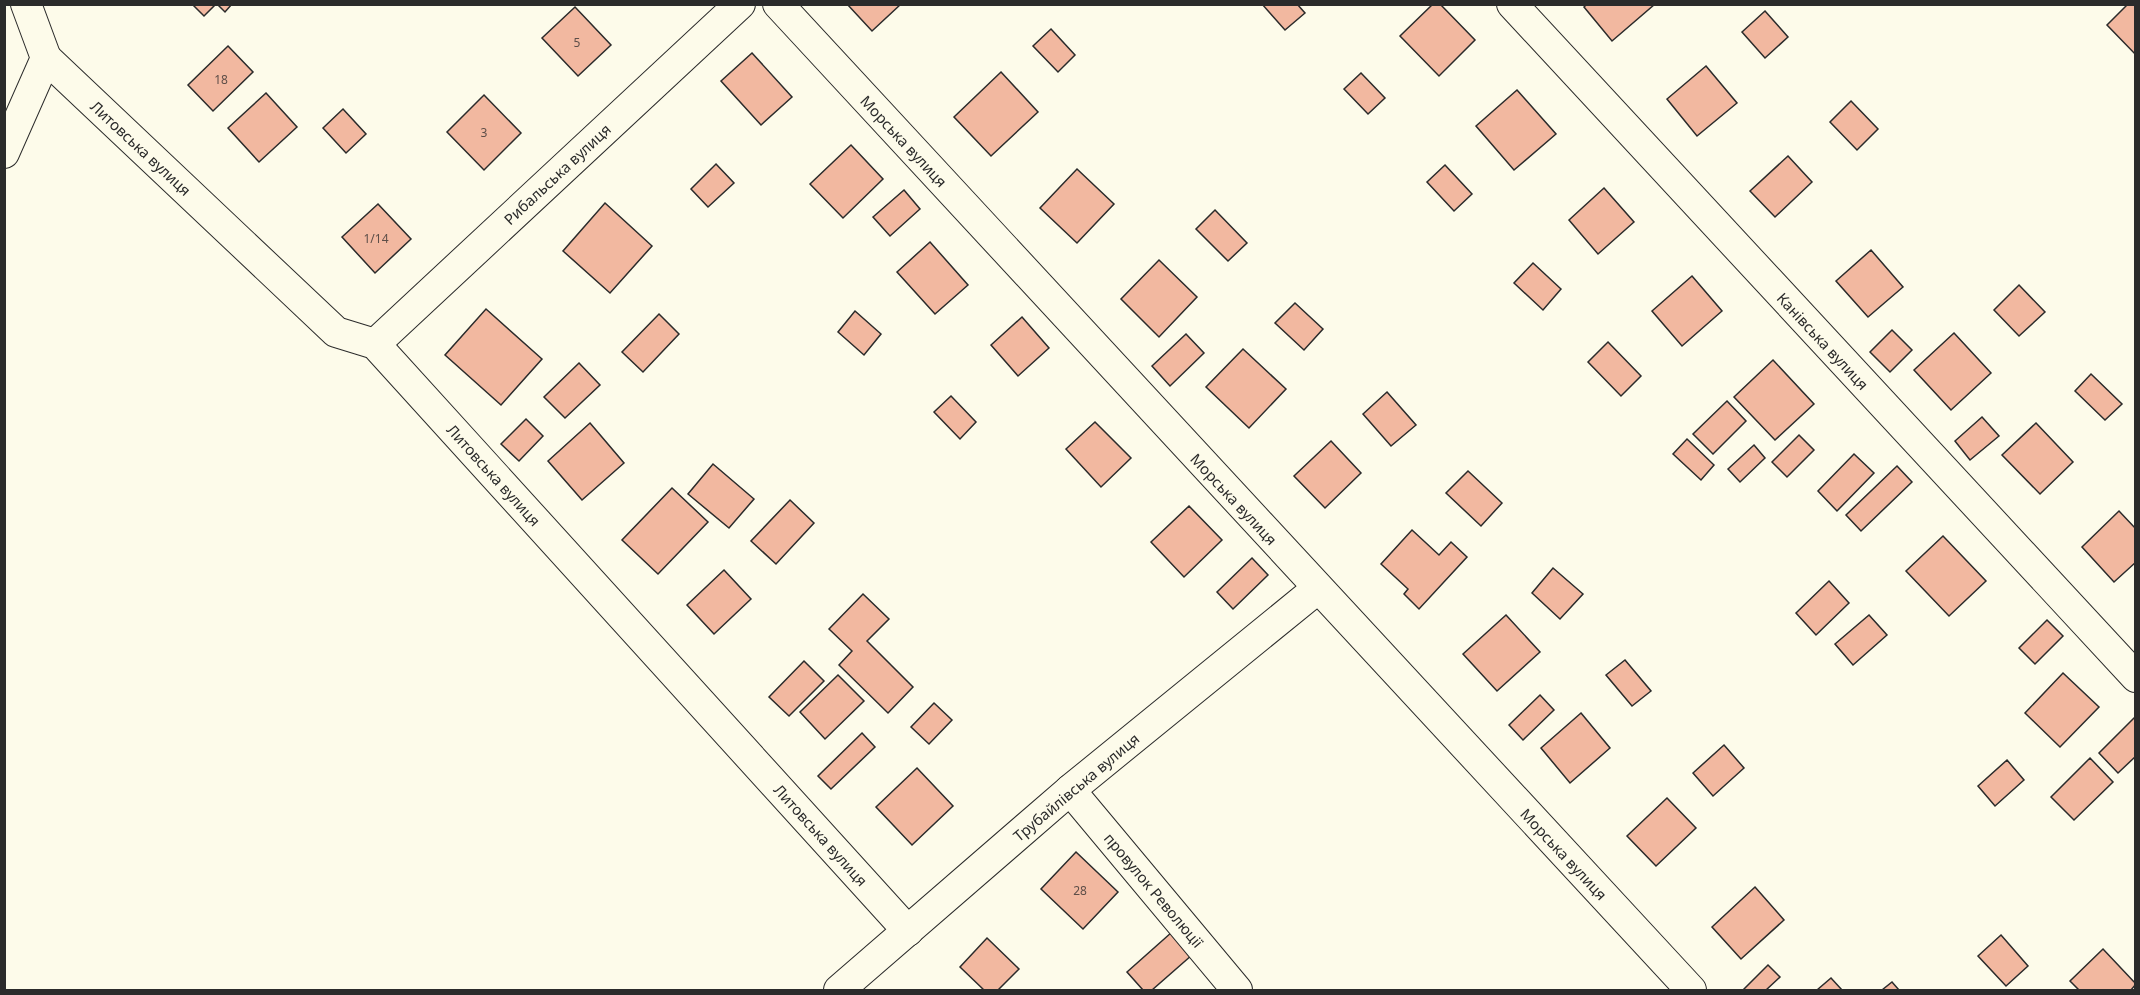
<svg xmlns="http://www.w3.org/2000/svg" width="2140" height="995" font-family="'Noto Sans',sans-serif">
<rect width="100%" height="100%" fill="#fdfbea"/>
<!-- building -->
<g fill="#f2b8a0" stroke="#2b2b2b" stroke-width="1.5">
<polygon points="192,4 216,4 204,16"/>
<polygon points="217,4 232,4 225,12"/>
<polygon points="847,4 901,4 872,31"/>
<polygon points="1262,4 1297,4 1305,13 1285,30"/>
<polygon points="1433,4 1440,4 1475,40 1439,76 1400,36"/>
<polygon points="1587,4 1655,4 1612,41 1584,7"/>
<polygon points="2128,4 2136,4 2136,55 2107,25"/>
<polygon points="575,7 611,45 578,76 542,38"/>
<polygon points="1765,11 1788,37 1765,58 1742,32"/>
<polygon points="1051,29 1075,55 1058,72 1033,46"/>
<polygon points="228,46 253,72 213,111 188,85"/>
<polygon points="752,53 792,97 761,125 721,81"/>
<polygon points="1706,66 1737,103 1697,136 1667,99"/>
<polygon points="1001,72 1038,112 991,156 954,117"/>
<polygon points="1361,73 1385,98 1368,114 1344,89"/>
<polygon points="1517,90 1556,134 1514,170 1476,126"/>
<polygon points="266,93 297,127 259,162 228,128"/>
<polygon points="484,95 521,133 484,170 447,132"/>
<polygon points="1851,101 1878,129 1857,150 1830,122"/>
<polygon points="343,109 366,134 346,153 323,128"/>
<polygon points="851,145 883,179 843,218 810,184"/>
<polygon points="1788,156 1812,182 1775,217 1750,191"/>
<polygon points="716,164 734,183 708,207 691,189"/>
<polygon points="1445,165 1472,194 1454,211 1427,182"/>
<polygon points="1077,169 1114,204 1077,243 1040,208"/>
<polygon points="1604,188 1634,222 1598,254 1569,220"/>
<polygon points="904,190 920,209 890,236 873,217"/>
<polygon points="605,203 652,246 610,293 563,251"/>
<polygon points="378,204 411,239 375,273 342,237"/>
<polygon points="1215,210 1247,243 1228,261 1196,229"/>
<polygon points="930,242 968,285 935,314 897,272"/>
<polygon points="1871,250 1903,287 1868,317 1836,281"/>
<polygon points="1159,260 1197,297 1159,337 1121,299"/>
<polygon points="1533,263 1561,289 1543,310 1514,283"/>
<polygon points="1692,276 1722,311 1682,346 1652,311"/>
<polygon points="2019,285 2045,312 2019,336 1994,310"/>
<polygon points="1295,303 1323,329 1304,350 1275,323"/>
<polygon points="486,309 542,359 501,405 445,355"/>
<polygon points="855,311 881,334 864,355 838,332"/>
<polygon points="659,314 679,334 643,372 622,352"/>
<polygon points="1022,317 1049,348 1018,376 991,345"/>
<polygon points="1892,330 1912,350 1890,372 1870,352"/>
<polygon points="1954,333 1991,373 1951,410 1914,370"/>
<polygon points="1186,334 1204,353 1170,386 1152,366"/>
<polygon points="1608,342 1641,376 1621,396 1588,362"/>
<polygon points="1243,349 1286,389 1249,428 1206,387"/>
<polygon points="1773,360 1814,404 1775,440 1734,397"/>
<polygon points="579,363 600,385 565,418 544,397"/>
<polygon points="2091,374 2122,404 2105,420 2075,391"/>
<polygon points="1387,392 1416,425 1391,446 1363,414"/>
<polygon points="951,396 976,422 960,439 934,412"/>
<polygon points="1727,401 1746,421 1713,454 1693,434"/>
<polygon points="1982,417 1999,436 1970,460 1955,441"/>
<polygon points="526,419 543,436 519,461 501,444"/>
<polygon points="1095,422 1131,458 1101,487 1066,449"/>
<polygon points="590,423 624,463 582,500 548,461"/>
<polygon points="2036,423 2073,462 2040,494 2002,455"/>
<polygon points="1799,435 1814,450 1787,477 1772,462"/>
<polygon points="1687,439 1714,465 1701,480 1673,454"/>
<polygon points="1331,441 1361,473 1325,508 1294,476"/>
<polygon points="1754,445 1765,458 1740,482 1728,469"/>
<polygon points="1854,454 1874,473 1837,511 1818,491"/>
<polygon points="713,464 754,499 729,528 688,494"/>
<polygon points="1897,466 1912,482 1861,531 1846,515"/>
<polygon points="1468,471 1502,503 1481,526 1446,493"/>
<polygon points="672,488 708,522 658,574 622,540"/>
<polygon points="790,500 814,523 776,564 751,541"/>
<polygon points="1189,506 1222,540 1184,577 1151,542"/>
<polygon points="2119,511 2136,529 2136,562 2114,582 2082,547"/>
<polygon points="1412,530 1439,555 1451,542 1467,557 1419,609 1404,594 1408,589 1381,564"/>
<polygon points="1943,536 1986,581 1949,616 1906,571"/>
<polygon points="1252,558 1268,575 1233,609 1217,592"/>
<polygon points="1553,568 1583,594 1560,619 1532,593"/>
<polygon points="724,570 751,599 714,634 687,605"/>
<polygon points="1829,581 1849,603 1816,635 1796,613"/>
<polygon points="863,594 889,619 867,641 913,687 888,713 839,665 852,651 829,629"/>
<polygon points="1506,615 1540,652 1497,691 1463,654"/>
<polygon points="1869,615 1887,635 1853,665 1835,644"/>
<polygon points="2047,620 2063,636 2035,664 2019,648"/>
<polygon points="1625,660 1651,691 1632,706 1606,675"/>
<polygon points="804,661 824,681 789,716 769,697"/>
<polygon points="2063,673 2099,707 2060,747 2025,713"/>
<polygon points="838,675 864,701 825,739 800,712"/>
<polygon points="1540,695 1554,710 1523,740 1509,725"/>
<polygon points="934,703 952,720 929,744 911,727"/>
<polygon points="1581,713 1610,748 1570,783 1541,748"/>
<polygon points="2136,716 2136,756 2118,773 2099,753"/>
<polygon points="862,733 875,747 831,789 818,776"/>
<polygon points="1724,745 1744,768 1713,796 1693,773"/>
<polygon points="2090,758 2113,782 2074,820 2051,797"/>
<polygon points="2007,760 2024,780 1995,806 1978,786"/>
<polygon points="917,768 953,806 912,845 876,807"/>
<polygon points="1667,798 1696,828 1656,866 1627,836"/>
<polygon points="1076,852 1118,892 1083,929 1041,889"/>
<polygon points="1755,887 1784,920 1741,959 1712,927"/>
<polygon points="1172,932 1192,955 1152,990 1143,990 1127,972"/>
<polygon points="2001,935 2028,966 2006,986 1978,956"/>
<polygon points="987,938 1019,969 998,990 984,990 960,967"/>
<polygon points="2103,949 2136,984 2131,990 2079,990 2070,981"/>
<polygon points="1768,965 1780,977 1766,990 1743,990"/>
<polygon points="1831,978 1842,990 1817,990"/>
<polygon points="1892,982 1899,990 1882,990"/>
</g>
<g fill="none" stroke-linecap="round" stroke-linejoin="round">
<defs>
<g id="street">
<polyline points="778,4 1691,990"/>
<polyline points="1512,4 2136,677"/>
<polyline points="46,58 336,332 375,344 908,931"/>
<polyline points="4,153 46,58 26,4"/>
<polyline points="375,344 740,4"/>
<polyline points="1070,790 1237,990"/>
<polyline points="839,990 1070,790 1317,589"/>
</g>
</defs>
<!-- street casing -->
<use href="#street" stroke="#2b2b2b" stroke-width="32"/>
<!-- street -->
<use href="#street" stroke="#fdfbea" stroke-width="30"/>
</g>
<g text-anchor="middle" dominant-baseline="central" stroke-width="4.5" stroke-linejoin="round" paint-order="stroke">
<!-- number labels -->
<g font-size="12" fill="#5d4e48">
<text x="577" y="42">5</text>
<text x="221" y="79">18</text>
<text x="484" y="132">3</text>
<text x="376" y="238">1/14</text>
<text x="1080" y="890">28</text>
</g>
<!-- street labels -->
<g font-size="15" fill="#2b2b2b" stroke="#fdfbea">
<text transform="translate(904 141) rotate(47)">Морська вулиця</text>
<text transform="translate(141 148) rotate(43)">Литовська вулиця</text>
<text transform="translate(557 174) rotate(-43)">Рибальська вулиця</text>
<text transform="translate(1823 341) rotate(47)">Канівська вулиця</text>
<text transform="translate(494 475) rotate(48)">Литовська вулиця</text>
<text transform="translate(1234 499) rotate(47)">Морська вулиця</text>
<text transform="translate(1076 787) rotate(-40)">Трубайлівська вулиця</text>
<text transform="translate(821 835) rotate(48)">Литовська вулиця</text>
<text transform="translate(1564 854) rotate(47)">Морська вулиця</text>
<text transform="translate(1154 890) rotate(50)">провулок Революції</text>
</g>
</g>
<!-- border -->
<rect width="2140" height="995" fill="none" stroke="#2b2b2b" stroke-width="12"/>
</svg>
